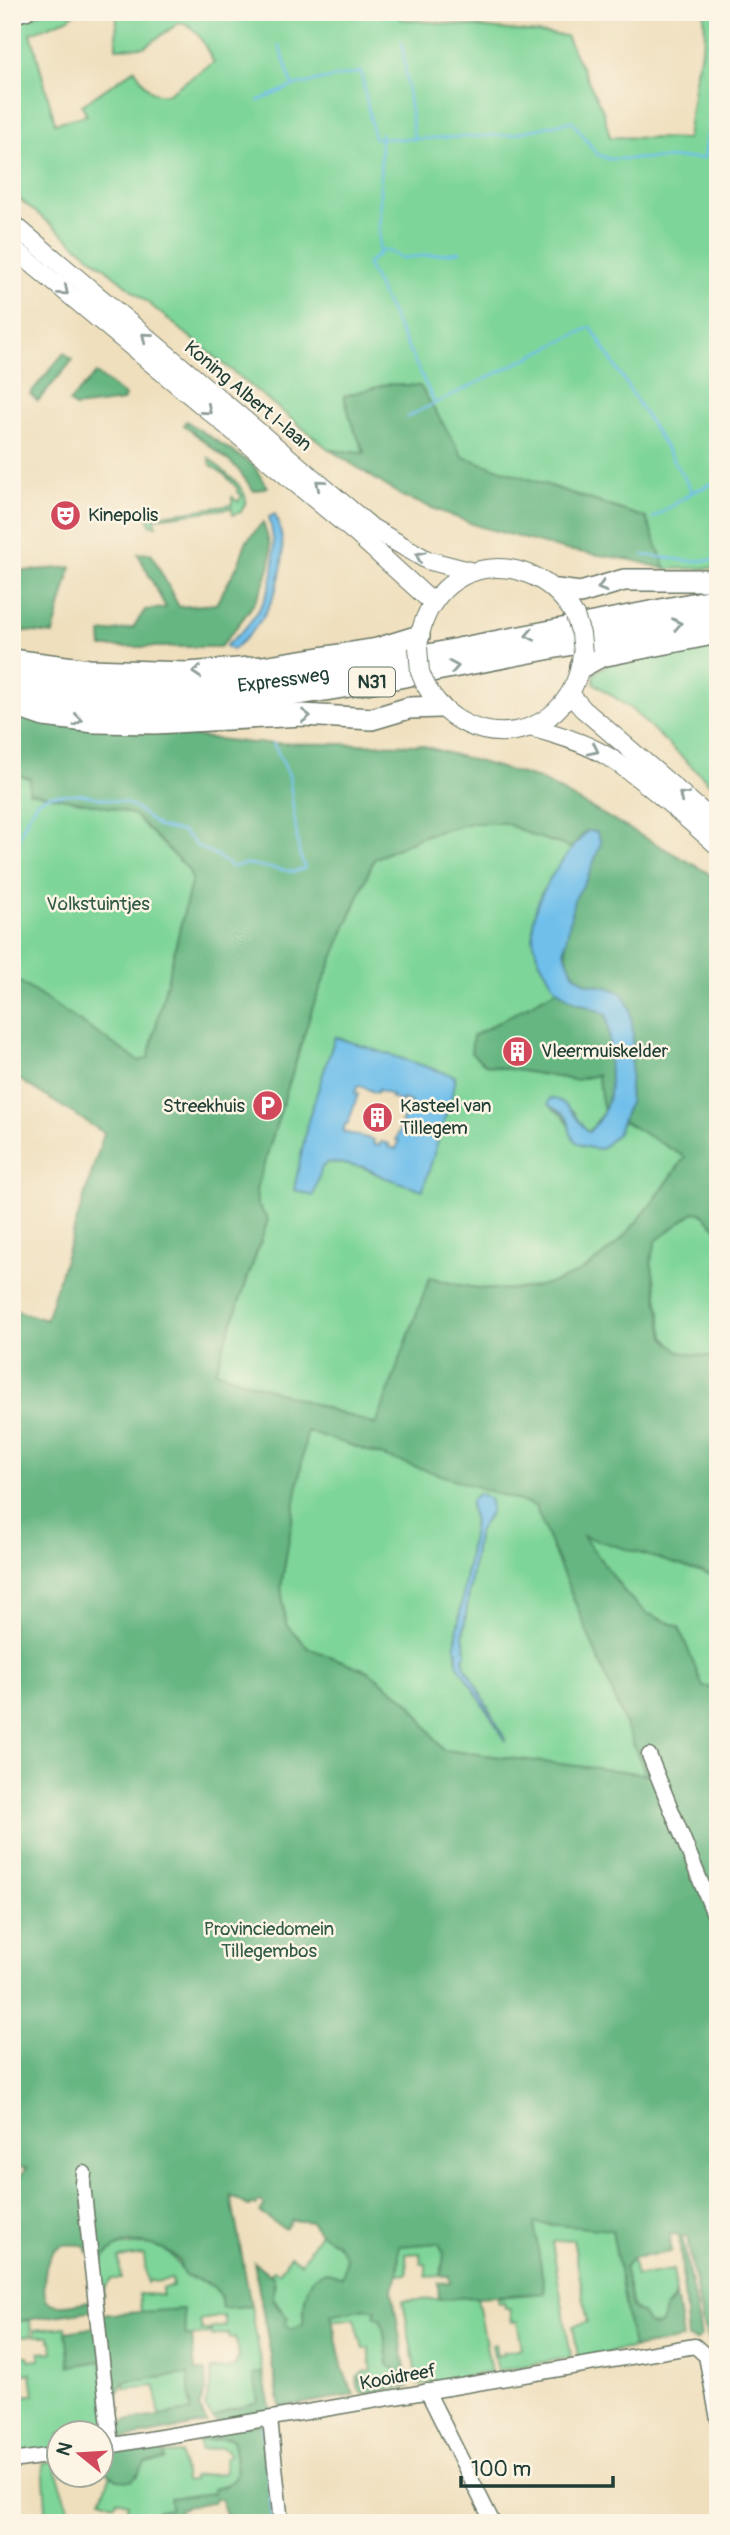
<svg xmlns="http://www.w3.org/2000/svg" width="730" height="2535" font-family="Pangolin,sans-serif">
<rect width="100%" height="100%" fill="#fcf5e5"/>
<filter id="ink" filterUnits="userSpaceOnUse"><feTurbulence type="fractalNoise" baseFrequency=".0143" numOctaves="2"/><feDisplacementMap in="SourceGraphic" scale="14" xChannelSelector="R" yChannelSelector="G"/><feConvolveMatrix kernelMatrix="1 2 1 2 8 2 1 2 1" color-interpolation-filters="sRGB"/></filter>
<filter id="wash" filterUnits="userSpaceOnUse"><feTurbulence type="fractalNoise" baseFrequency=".00686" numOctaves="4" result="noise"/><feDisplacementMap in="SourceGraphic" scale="28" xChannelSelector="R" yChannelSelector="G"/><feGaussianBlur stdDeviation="1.57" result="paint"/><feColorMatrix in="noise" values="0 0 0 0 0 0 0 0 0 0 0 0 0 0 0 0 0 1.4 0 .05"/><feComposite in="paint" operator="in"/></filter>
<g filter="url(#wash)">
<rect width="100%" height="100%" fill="#efdfbd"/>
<!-- green -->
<g fill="#7ed599" stroke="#4e8966" stroke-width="2" fill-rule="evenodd">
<path d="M 43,12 L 77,12 L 67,19 L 31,33 L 55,123 L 87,115 L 82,105 L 135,69 C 144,82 149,97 167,94 L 214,62 C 205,48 197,23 179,23 L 144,47 L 116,48 L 117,12 L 393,12 L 401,15 L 401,19 L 566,36 L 603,111 L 610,137 L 687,139 L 696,71 L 705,38 L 704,12 L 718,12 L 718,568 L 666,569 L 646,518 L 463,457 L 420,386 L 344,396 L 352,424 L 365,454 L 330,450 L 12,193 L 12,22 L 28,19 Z"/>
<polygon points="209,458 238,484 245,495 246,502 241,512 233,515 232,508 155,518 156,526 150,524 148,517 232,505 232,497 238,502 242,496 237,491 238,489 225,475 211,465"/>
<polygon points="718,646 718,791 631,709 594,683 594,674 609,663"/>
<polygon points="12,774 30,778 29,792 113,808 134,815 188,869 192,879 148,1059 139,1061 12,977"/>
<path d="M 470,823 L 505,823 L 534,836 L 572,848 L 540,895 L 549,977 L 557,990 L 474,1036 L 486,1065 L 574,1080 L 598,1075 L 604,1111 L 589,1132 L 578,1123 L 574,1112 L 551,1098 L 549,1104 C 560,1119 566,1109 571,1134 L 616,1134 L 623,1121 L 685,1157 C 662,1190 632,1234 599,1259 C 551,1296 485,1296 430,1277 L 377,1425 L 215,1371 L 268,1220 L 257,1204 L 256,1190 L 313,1006 L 374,859 L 423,836 ZM 335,1037 L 454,1076 L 383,1177 L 363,1167 L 329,1162 L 322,1167 Z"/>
<polygon points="694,1212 701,1213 718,1229 718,1358 679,1352 664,1337 651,1261 655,1241"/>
<path d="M 306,1430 L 536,1506 L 646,1775 L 443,1750 L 410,1703 L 368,1671 L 308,1648 L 286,1624 L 281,1587 ZM 472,1514 L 487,1519 L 480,1526 L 477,1535 L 463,1635 L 466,1652 L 463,1657 L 464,1664 L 506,1741 L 456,1658 L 457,1651 L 455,1647 L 474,1522 Z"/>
<polygon points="582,1535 718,1577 718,1688 703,1687 679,1627 646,1613 628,1596"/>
<polygon points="533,2223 612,2229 633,2348 578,2357 573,2326 588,2322 573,2239 552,2242 571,2357 497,2371 492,2345 495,2344 497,2356 503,2355 503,2352 522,2348 517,2321 512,2322 510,2308 505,2308 504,2302 498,2303 498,2297 545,2293"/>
<path d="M 320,2233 C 340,2245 353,2252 342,2277 L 335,2275 L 305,2298 L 303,2325 L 292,2329 L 285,2324 L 282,2310 L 273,2297 L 275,2283 L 271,2274 L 274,2270 L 279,2273 L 290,2256 L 301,2263 Z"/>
<polygon points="439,2243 444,2254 441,2276 426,2277 426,2264 421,2264 420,2253 406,2254 407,2274 398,2275 399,2246"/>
<path d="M 143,2244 C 169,2247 173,2255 185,2276 C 205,2282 220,2283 223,2307 L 251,2306 L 263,2373 L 254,2375 L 259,2403 L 228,2410 L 213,2418 L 205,2407 L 211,2384 L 211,2370 L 227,2369 L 236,2365 L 236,2361 L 239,2360 L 235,2338 L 230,2339 L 229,2333 L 212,2336 L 210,2329 L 226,2326 L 224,2316 L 200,2320 L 202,2330 L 208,2330 L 209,2333 L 186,2337 L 183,2309 L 141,2312 L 139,2294 L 162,2295 L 162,2288 L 173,2286 L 172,2279 L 154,2282 L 151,2280 L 147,2283 L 144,2255 L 119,2258 L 121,2279 L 112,2279 L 104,2289 L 104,2296 L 100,2298 L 97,2264 L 116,2247 Z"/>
<path d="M 632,2258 L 636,2276 L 673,2270 C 675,2284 680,2297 667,2305 L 664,2321 L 658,2326 L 648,2324 L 644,2316 L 632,2307 L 624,2266 Z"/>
<polygon points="477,2297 491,2372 418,2385 403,2301"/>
<polygon points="365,2308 376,2310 376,2318 380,2319 383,2326 388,2365 399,2371 399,2376 392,2376 377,2386 362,2384 358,2377 364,2372 372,2371 369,2348 363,2349 355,2318 332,2321 331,2314"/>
<polygon points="30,2320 31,2336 15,2338 16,2356 28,2356 29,2361 39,2360 39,2353 53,2352 52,2341 50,2341 49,2336 34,2336 34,2330 66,2327 70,2366 101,2360 110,2441 102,2442 102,2434 60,2434 59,2449 12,2458 12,2431 15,2431 18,2422 13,2420 16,2411 12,2409 12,2396 34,2395 31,2373 12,2376 12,2322"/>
<polygon points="188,2374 191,2411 159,2415 156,2386 125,2389 124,2382"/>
<polygon points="229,2438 233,2440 237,2475 231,2483 213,2488 214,2493 171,2510 158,2510 151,2523 123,2523 128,2514 125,2512 128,2504 117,2499 114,2504 101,2499 111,2475 117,2480 136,2477 145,2462 165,2460 164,2454 181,2453 185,2481 193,2480 193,2476 225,2473 224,2459 229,2456 228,2452 222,2447 200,2450 199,2441"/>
<polygon points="53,2461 74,2523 47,2523 43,2463"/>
</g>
<!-- forest -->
<g fill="#66b681" stroke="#427a5a" stroke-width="2" fill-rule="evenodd">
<polygon points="64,353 73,360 38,401 30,394"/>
<polygon points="96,373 125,396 123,401 75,407 69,402"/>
<polygon points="388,384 420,386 463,457 646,518 666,569 632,560 566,550 478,526 402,496 330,450 365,453 352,424 344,396"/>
<polygon points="186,421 253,465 267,487 254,491 236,467 184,425"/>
<path d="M 263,522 C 266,532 271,545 271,555 C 268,593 242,620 220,647 L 102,647 L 101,633 L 133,628 L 145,610 L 166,608 L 138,554 L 151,553 L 179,607 L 216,604 L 239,563 L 246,542 Z"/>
<polygon points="71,567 53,634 12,630 12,572"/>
<path d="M 12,715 L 252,743 L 420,745 L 539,779 L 705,871 L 718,881 L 718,1229 L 701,1213 L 694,1212 L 656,1241 L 651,1261 L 664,1337 L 679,1352 L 718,1358 L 718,1577 L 583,1536 L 628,1596 L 646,1613 L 679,1627 L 703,1687 L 718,1688 L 718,2343 L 711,2344 L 703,2326 L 687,2237 L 682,2236 L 701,2336 L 696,2341 L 688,2338 L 679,2235 L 670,2234 L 671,2252 L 632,2258 L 624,2267 L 632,2307 L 635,2311 L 642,2313 L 648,2324 L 655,2327 L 662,2324 L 665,2308 L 673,2302 L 676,2295 L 683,2339 L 633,2348 L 612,2230 L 534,2223 L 545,2293 L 439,2299 L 438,2283 L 450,2282 L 449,2276 L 441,2276 L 444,2254 L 439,2243 L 399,2246 L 398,2275 L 392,2290 L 408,2387 L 362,2394 C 358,2390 355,2383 357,2378 C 370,2392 378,2387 392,2376 L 396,2377 L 397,2381 L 403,2380 L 399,2371 L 389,2366 L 383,2326 L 380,2319 L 374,2316 L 376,2310 L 365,2308 L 331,2315 L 343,2370 L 354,2395 L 280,2407 L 254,2262 L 274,2278 L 273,2297 L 276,2305 L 288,2318 L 285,2324 L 292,2329 L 303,2324 C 304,2310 304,2272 326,2272 C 331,2272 338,2276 342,2277 L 347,2259 L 338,2244 L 320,2233 L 311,2222 L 292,2220 L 285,2229 L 260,2213 L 265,2205 L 259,2201 L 256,2206 L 253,2204 L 250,2207 L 231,2196 L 251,2306 L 222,2308 C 220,2283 206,2282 185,2276 C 182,2271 181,2264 178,2260 C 165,2244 130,2237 113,2249 C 107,2253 104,2260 97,2264 L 83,2245 C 77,2245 66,2243 60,2246 C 44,2254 42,2286 46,2300 C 58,2310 80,2302 95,2300 L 96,2310 L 12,2322 L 12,2188 L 26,2168 L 12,2167 L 12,1309 L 46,1320 L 104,1133 L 12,1075 L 12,977 L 139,1061 L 148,1059 L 192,879 L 188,869 L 134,815 L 113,808 L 29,792 L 30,778 L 12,774 ZM 470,823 L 505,823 L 534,836 L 572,848 L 586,831 L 601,843 C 597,853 593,864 589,874 C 585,884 576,892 573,902 C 562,941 557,986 610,988 L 633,1033 L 629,1103 L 623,1121 L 685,1157 C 662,1190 632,1234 599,1259 C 551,1296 485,1296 430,1277 L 376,1425 L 215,1371 L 268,1220 L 257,1204 L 256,1190 L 313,1006 L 374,859 L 423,836 ZM 307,1431 L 535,1506 L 646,1774 L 443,1750 L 410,1703 L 368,1671 L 308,1648 L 286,1624 L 281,1587 Z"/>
<polygon points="557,990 573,1001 606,1014 610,1029 612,1089 604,1111 597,1075 575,1080 486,1065 471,1053 473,1036"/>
<polygon points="183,2309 186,2336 192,2336 195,2371 205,2371 206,2389 199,2407 207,2423 114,2440 114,2433 125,2421 191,2411 188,2374 124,2382 107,2413 101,2361 70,2366 66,2332 97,2327 97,2315"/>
<polygon points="263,2373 271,2412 216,2422 213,2418 228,2410 258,2403 254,2374"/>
<polygon points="261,2423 272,2523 229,2523 221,2500 215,2498 213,2502 185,2506 185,2508 179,2509 180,2523 151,2523 158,2510 171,2509 170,2498 213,2493 213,2488 225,2486 235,2479 237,2470 233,2440 229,2438 199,2441 198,2434"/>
<polygon points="163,2440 165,2460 146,2462 132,2481 117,2480 102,2467 102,2452"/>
</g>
<!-- water -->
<g fill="#70bfeb" stroke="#487e90" stroke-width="2" fill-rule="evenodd">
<path d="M 275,514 C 295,562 273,619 232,650 L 226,646 C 232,639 240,634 246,627 C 276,592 279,560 269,517 Z"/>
<path d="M 587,831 L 597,832 L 601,843 L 588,877 L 574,900 L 564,951 L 573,973 L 586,983 L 610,988 L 622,993 L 630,1008 L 633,1033 L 629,1103 L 617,1134 L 601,1149 C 589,1148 576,1147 571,1134 C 569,1129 570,1123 567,1118 C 562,1111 554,1110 548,1104 L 550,1098 C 572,1102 574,1120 589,1132 C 615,1104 610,1088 609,1053 C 609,1039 610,1028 606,1014 C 590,1006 571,1003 558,990 C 553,986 550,978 546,972 C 511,919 552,872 587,831 Z"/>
<path d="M 335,1037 L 455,1076 L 452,1095 L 423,1190 L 383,1177 L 364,1167 L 329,1162 L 322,1167 L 313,1196 L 294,1190 L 308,1121 ZM 358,1085 L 376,1093 L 378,1090 L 392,1095 L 391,1098 L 402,1102 L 403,1099 L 411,1102 L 409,1110 L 406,1110 L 396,1140 L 399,1141 L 396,1149 L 388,1147 L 389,1144 L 381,1142 L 379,1146 L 373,1144 L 374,1140 L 343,1132 L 345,1124 L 348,1124 L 358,1094 L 355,1093 Z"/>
<path d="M 480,1493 L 489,1499 C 496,1514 482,1521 477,1535 L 463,1635 L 466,1653 L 463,1657 L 464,1664 L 506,1741 L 457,1663 L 457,1651 L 455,1647 L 474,1522 C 472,1510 465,1499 480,1493 Z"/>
</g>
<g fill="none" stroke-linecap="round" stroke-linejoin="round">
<!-- stream -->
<g stroke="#70bfeb" stroke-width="2.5">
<polyline points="279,45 293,86 361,72 374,138 414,139 402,43"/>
<polyline points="258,101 293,86"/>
<polyline points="381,133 379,254 367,264 435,403"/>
<polyline points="414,139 509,135 572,121 597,154 609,159 704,158 712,107 718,98"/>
<polyline points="707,140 718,141"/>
<polyline points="379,250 390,252 402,258 460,252"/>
<polyline points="407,417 591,327 693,492"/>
<polyline points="653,518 693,492 718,481"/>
<polyline points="643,555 690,561 718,560"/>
<polyline points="12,854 28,816 37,801 50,795 79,794 126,803 137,809 159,827 183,832 198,847 216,855 231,867 247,864 294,872 305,868 299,853 289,775 273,743"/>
<polyline points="262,2425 273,2523"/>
</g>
</g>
</g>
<g filter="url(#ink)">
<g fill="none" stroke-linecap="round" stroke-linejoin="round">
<defs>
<g id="minor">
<polyline points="12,16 27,12"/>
<polyline points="649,1755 718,1924"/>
<polyline points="84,2173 83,2184 111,2445"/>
<polyline points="427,2391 493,2523"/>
<polyline points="270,2419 281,2523"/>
<polyline points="102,2447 695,2346 706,2356 718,2419"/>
<polyline points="12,2461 60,2454"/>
</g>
<g id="major">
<polyline points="12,223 372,528 427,560 473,572"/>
<polyline points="12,247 358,535 433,603"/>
<path d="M 418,647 C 428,557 531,540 575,616"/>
<path d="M 425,684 C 467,760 573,743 582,654"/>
<polyline points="570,694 583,709 718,825"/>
<path d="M 530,727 C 556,734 583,742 607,756 C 647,781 682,815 718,846"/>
</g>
<g id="highway">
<polyline points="557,590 580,593 624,580 718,580"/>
<polyline points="12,660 89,670 188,673 262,667 377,649 419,636"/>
<polyline points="581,667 601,656 718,633"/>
<path id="s1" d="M 12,676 C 156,712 325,676 468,647 C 551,631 634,615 718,599"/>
<path d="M 12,693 C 71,702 132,709 191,705 C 276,700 359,685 442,669 C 534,652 626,634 718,616"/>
<polyline points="12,705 44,716 95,722 155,723 303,715 372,719 409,708 440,707"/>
</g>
</defs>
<!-- minor casing -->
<use href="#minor" stroke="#687664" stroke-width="17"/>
<!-- major casing -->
<use href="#major" stroke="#687664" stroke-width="20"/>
<!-- highway casing -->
<use href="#highway" stroke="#687664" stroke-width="24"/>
<!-- minor -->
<use href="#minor" stroke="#fff" stroke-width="14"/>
<!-- major -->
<use href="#major" stroke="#fff" stroke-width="18"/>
<!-- highway -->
<use href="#highway" stroke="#fff" stroke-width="21"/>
<defs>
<g id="major-bridge">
<polyline points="575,616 581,634 583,653"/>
<polyline points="418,647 420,672 425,684"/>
</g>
</defs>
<!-- major-bridge casing -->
<use href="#major-bridge" stroke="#687664" stroke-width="20" stroke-linecap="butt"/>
<!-- major-bridge -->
<use href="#major-bridge" stroke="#fff" stroke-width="18"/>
</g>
<!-- one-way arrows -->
<defs><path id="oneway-chevron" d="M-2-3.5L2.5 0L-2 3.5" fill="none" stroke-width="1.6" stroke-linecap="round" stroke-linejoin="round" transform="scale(1.75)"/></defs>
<g stroke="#8f9e9a">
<use href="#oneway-chevron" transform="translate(64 291) rotate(40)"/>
<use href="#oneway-chevron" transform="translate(146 337) rotate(-140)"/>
<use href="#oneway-chevron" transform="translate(207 410) rotate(40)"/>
<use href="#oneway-chevron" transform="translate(320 484) rotate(-140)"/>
<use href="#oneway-chevron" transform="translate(420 556) rotate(-155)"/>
<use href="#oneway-chevron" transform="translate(602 587) rotate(164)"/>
<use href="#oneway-chevron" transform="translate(677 624) rotate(-11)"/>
<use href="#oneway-chevron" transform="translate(530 635) rotate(169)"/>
<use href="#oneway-chevron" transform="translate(454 667) rotate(-10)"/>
<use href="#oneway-chevron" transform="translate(197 672) rotate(177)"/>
<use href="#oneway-chevron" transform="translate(306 716)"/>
<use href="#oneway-chevron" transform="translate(78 720) rotate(7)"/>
<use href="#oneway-chevron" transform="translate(594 750) rotate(26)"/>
<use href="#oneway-chevron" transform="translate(683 796) rotate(-140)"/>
</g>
</g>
<!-- icons -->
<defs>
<symbol id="theatre-disc" viewBox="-11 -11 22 22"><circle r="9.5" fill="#d1495b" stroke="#fcf5e5"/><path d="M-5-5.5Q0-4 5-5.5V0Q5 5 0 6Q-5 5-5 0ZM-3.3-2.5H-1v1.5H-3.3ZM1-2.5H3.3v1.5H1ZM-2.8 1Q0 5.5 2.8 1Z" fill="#fff"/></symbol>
<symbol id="building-disc" viewBox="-11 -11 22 22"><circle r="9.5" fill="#d1495b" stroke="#fcf5e5"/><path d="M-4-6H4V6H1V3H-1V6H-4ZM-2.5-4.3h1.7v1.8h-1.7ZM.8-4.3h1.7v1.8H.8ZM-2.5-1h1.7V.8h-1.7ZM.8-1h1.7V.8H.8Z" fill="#fff"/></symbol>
<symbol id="parking-disc" viewBox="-11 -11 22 22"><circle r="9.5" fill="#d1495b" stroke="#fcf5e5"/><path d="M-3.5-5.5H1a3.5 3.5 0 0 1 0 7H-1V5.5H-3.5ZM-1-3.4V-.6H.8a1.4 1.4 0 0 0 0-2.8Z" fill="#fff"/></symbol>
</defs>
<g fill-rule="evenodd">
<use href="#theatre-disc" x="48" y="498" width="35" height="35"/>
<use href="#building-disc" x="500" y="1034" width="35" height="35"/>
<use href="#parking-disc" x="250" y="1088" width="35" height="35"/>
<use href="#building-disc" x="360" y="1100" width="35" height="35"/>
</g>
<g text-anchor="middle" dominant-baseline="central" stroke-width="5" stroke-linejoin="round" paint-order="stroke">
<!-- shield labels -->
<rect fill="#fcf5e5" stroke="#617469" stroke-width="2" x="349" y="667.5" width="46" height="29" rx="5"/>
<g font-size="18" font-weight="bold" fill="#1f3d34">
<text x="372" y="682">N31</text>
</g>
<!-- street labels -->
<g font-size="19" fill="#1f3d34" stroke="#fcf5e5">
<text transform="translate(248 396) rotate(40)">Koning Albert I-laan</text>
<text stroke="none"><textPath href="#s1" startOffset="273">Expressweg</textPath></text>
<text transform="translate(398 2377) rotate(-10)">Kooidreef</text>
</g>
<!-- poi labels -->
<g font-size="19" fill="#1f3d34" stroke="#fcf5e5" text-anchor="start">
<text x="88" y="515">Kinepolis</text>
<text x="541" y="1051">Vleermuiskelder</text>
<text x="245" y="1106" text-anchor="end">Streekhuis</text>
<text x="400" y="1106">Kasteel van<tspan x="400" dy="22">Tillegem</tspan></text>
</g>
<!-- park labels -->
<g font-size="19" fill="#325b48" stroke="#fcf5e5">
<text x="98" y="904">Volkstuintjes</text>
<text x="269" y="1929">Provinciedomein<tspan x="269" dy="22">Tillegembos</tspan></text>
</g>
</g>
<!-- margin -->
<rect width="730" height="2535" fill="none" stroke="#fcf5e5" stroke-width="42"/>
<!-- north arrow -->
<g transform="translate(80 2454) rotate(288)"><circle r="33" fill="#fcf5e5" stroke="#a4ab9e" stroke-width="2"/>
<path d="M0-5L12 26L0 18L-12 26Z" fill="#d1495b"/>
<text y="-10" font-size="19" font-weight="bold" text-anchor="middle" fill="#1f3d34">N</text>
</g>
<!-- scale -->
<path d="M461 2476v10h152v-10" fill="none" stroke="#1f3d34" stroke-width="3.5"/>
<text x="471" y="2476" font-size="21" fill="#1f3d34" stroke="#fcf5e5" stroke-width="5" paint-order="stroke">100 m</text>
</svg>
